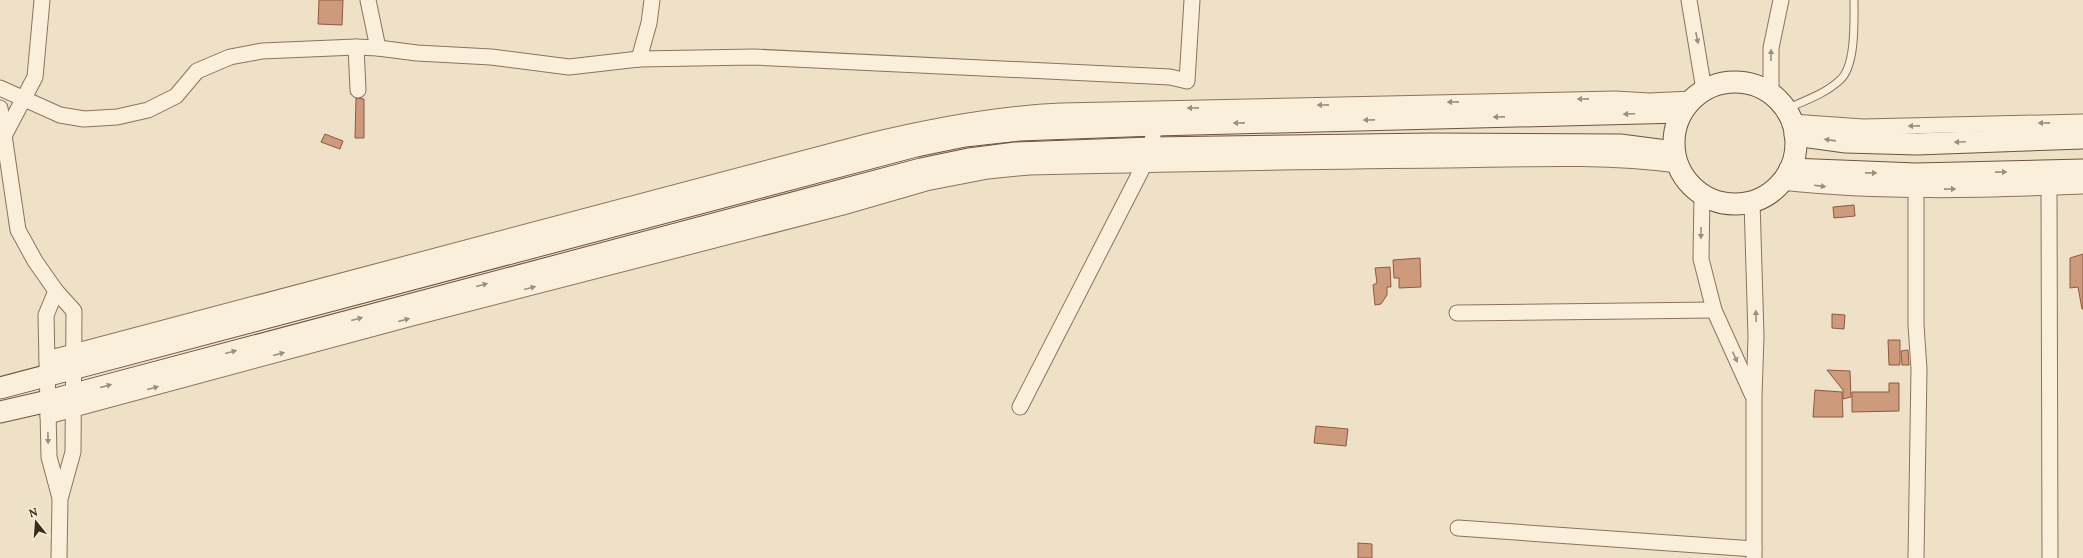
<svg xmlns="http://www.w3.org/2000/svg" width="2083" height="558" font-family="Lora,serif">
<rect width="100%" height="100%" fill="#efe1c7"/>
<!-- building -->
<g fill="#ce9a7c" stroke="#8b5a41">
<polygon points="319,0 343,0 342,25 318,24"/>
<polygon points="356,98 364,99 364,138 355,138"/>
<polygon points="325,134 343,141 340,149 321,142"/>
<polygon points="1854,205 1855,216 1834,218 1833,207"/>
<polygon points="2083,254 2083,309 2082,309 2078,287 2070,288 2070,258"/>
<polygon points="1420,258 1421,287 1399,288 1399,278 1394,278 1393,260"/>
<polygon points="1390,267 1391,287 1387,287 1387,295 1381,304 1375,305 1373,285 1377,283 1375,268"/>
<polygon points="1832,314 1845,315 1844,329 1832,328"/>
<polygon points="1888,340 1900,340 1900,365 1889,365"/>
<polygon points="1908,350 1909,365 1902,365 1901,351"/>
<polygon points="1827,370 1850,371 1851,397 1843,399 1843,390"/>
<polygon points="1889,383 1899,383 1899,411 1852,412 1852,392 1889,392"/>
<polygon points="1815,390 1842,392 1843,417 1813,417"/>
<polygon points="1316,426 1348,429 1346,446 1314,443"/>
<polygon points="1358,543 1372,544 1372,558 1358,558"/>
</g>
<g fill="none" stroke-linecap="round" stroke-linejoin="round">
<defs>
<path id="lane" d="M 1786,109 C 1804,101 1825,94 1840,80 C 1856,66 1854,21 1854,0"/>
<g id="street">
<polyline points="368,0 378,48"/>
<polyline points="652,0 649,23 639,59 754,57 1170,77 1187,81 1192,0"/>
<polyline points="1689,0 1704,90"/>
<polyline points="356,47 358,90"/>
<polyline points="0,88 60,115 84,119 117,117 148,110 176,96 197,71 230,57 262,51 356,47 378,48 417,53 491,57 569,67 639,59"/>
<polyline points="1771,94 1771,48 1781,0"/>
<polyline points="0,108 18,230 35,261 56,291 74,311 73,452 60,499 59,558"/>
<polyline points="1792,122 1863,127 2083,122"/>
<polyline points="4,136 35,77 42,0"/>
<path d="M 1781,182 C 1881,193 1983,190 2083,186"/>
<polyline points="2049,187 2050,558"/>
<polyline points="1702,194 1701,259 1714,310 1752,394"/>
<polyline points="1752,201 1756,336 1754,397 1754,558"/>
<polyline points="56,291 46,315 49,457 60,498"/>
<polyline points="1457,313 1714,310"/>
<path d="M 47,359 L 866,142 C 931,126 995,114 1061,111 L 1615,99 L 1649,101 L 1692,99"/>
<polyline points="1020,407 1144,165 1151,148 1156,116"/>
<path d="M 48,416 L 412,318 L 843,207 L 926,183 L 988,171 L 1029,167 C 1168,164 1307,161 1446,160 C 1523,159 1601,155 1678,165"/>
<polyline points="1458,528 1754,549"/>
<polyline points="1916,558 1919,369 1916,325 1916,189"/>
</g>
<g id="secondary">
<circle cx="1735" cy="143" r="61"/>
<polyline points="1795,135 1846,142 1917,144 2083,138"/>
<polyline points="1790,169 1916,174 2083,170"/>
<polyline points="0,388 916,146 965,136 1019,130 1155,125 1682,112"/>
<polyline points="0,412 48,401 921,169 969,159 1016,153 1151,148 1432,144 1620,145 1674,152"/>
</g>
</defs>
<!-- lane casing -->
<use href="#lane" stroke="#8c725c" stroke-width="9"/>
<!-- street casing -->
<use href="#street" stroke="#8c725c" stroke-width="17"/>
<!-- secondary casing -->
<use href="#secondary" stroke="#6e543f" stroke-width="23"/>
<!-- lane -->
<use href="#lane" stroke="#faefdb" stroke-width="7"/>
<!-- street -->
<use href="#street" stroke="#faefdb" stroke-width="15"/>
<!-- secondary -->
<use href="#secondary" stroke="#faefdb" stroke-width="21"/>
</g>
<!-- one-way arrows -->
<defs><path id="oneway-solid" d="M-6-.8H1V-3.2L6.5 0L1 3.2V.8H-6Z"/></defs>
<g fill="#9b8e7e">
<use href="#oneway-solid" transform="translate(1697 38) rotate(79)"/>
<use href="#oneway-solid" transform="translate(1771 55) rotate(-89)"/>
<use href="#oneway-solid" transform="translate(1583 99) rotate(179)"/>
<use href="#oneway-solid" transform="translate(1453 102) rotate(179)"/>
<use href="#oneway-solid" transform="translate(1323 105) rotate(179)"/>
<use href="#oneway-solid" transform="translate(1193 108) rotate(179)"/>
<use href="#oneway-solid" transform="translate(1629 114) rotate(178)"/>
<use href="#oneway-solid" transform="translate(1499 117) rotate(179)"/>
<use href="#oneway-solid" transform="translate(1369 120) rotate(179)"/>
<use href="#oneway-solid" transform="translate(1239 123) rotate(179)"/>
<use href="#oneway-solid" transform="translate(2044 123) rotate(179)"/>
<use href="#oneway-solid" transform="translate(1914 126) rotate(179)"/>
<use href="#oneway-solid" transform="translate(1830 140) rotate(-172)"/>
<use href="#oneway-solid" transform="translate(1960 142) rotate(178)"/>
<use href="#oneway-solid" transform="translate(2001 172) rotate(-1)"/>
<use href="#oneway-solid" transform="translate(1871 173) rotate(1)"/>
<use href="#oneway-solid" transform="translate(1820 186) rotate(7)"/>
<use href="#oneway-solid" transform="translate(1950 189) rotate(-1)"/>
<use href="#oneway-solid" transform="translate(1701 233) rotate(91)"/>
<use href="#oneway-solid" transform="translate(482 285) rotate(-15)"/>
<use href="#oneway-solid" transform="translate(530 288) rotate(-15)"/>
<use href="#oneway-solid" transform="translate(1756 316) rotate(-92)"/>
<use href="#oneway-solid" transform="translate(357 319) rotate(-15)"/>
<use href="#oneway-solid" transform="translate(404 320) rotate(-15)"/>
<use href="#oneway-solid" transform="translate(231 352) rotate(-15)"/>
<use href="#oneway-solid" transform="translate(279 354) rotate(-15)"/>
<use href="#oneway-solid" transform="translate(1735 357) rotate(65)"/>
<use href="#oneway-solid" transform="translate(106 386) rotate(-15)"/>
<use href="#oneway-solid" transform="translate(153 388) rotate(-15)"/>
<use href="#oneway-solid" transform="translate(48 438) rotate(89)"/>
</g>
<!-- north arrow -->
<g transform="translate(36 522) rotate(343)" stroke="#f6ecd7" stroke-width="3" paint-order="stroke">
<path d="M0-3L7 15L0 10L-7 15Z" fill="#3c2c20"/>
<text y="-6" font-size="11" font-weight="bold" text-anchor="middle" fill="#3c2c20">N</text>
</g>
</svg>
